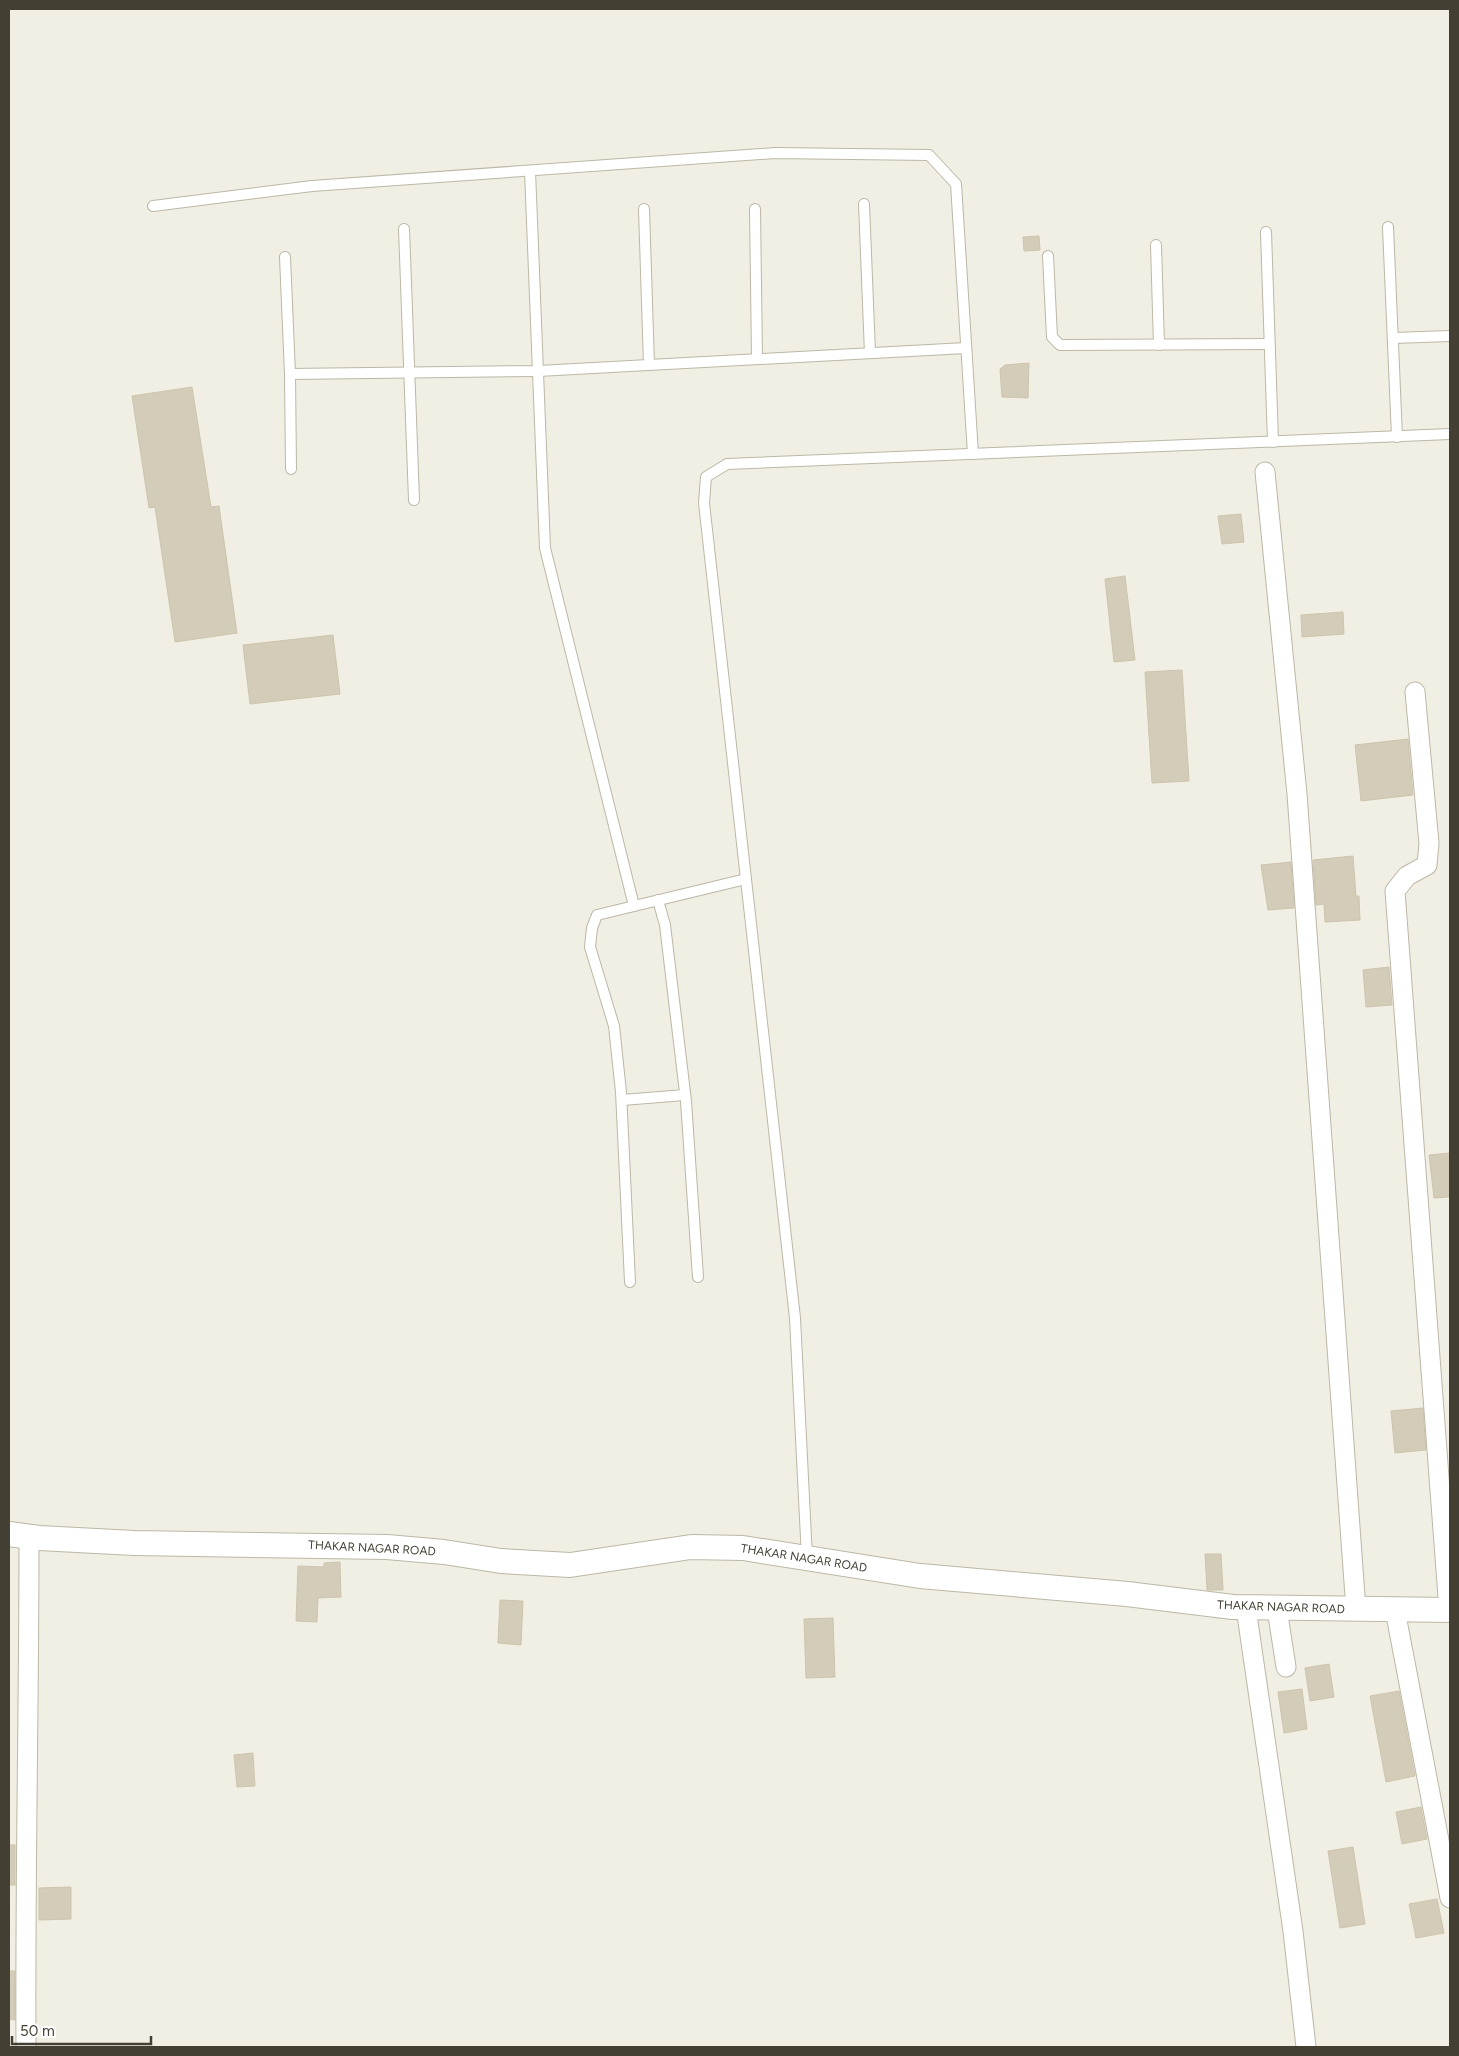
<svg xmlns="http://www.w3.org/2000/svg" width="1459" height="2056" font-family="Figtree,sans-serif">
<rect width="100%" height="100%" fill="#f1efe3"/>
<!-- building -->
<g fill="#d3ccb8" stroke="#cdc4ac">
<polygon points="1039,236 1040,250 1024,251 1023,237"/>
<polygon points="1029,363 1028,398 1002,397 1000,369 1005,365"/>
<polygon points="192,387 211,507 219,506 237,633 175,642 155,507 149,508 132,396"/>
<polygon points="1241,514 1244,542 1222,544 1218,516"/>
<polygon points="1125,576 1135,660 1114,662 1105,579"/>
<polygon points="1343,612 1344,634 1302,637 1301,615"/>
<polygon points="333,635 340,694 250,704 243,645"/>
<polygon points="1182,670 1189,781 1152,783 1145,672"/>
<polygon points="1408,739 1413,795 1361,801 1355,745"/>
<polygon points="1353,856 1356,896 1359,896 1360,920 1325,922 1324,904 1316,905 1313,860"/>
<polygon points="1291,862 1294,908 1268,910 1261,865"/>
<polygon points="1389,967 1392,1005 1366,1007 1363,970"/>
<polygon points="1450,1153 1450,1197 1434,1198 1429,1155"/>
<polygon points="1423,1408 1426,1450 1395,1453 1391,1411"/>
<polygon points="1205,1554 1221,1554 1223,1590 1207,1590"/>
<polygon points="340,1562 341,1597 318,1598 317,1622 296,1621 298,1566 324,1567 324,1563"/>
<polygon points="500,1600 523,1601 521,1645 498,1643"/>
<polygon points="833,1618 835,1677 806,1678 804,1619"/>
<polygon points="1329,1664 1334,1697 1310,1701 1305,1668"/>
<polygon points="1302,1689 1307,1729 1284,1733 1278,1692"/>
<polygon points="1399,1691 1415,1776 1386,1782 1370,1696"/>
<polygon points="253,1753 255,1786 237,1787 234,1755"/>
<polygon points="1421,1807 1427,1839 1402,1844 1396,1812"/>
<rect x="9" y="1845" width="6" height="40"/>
<polygon points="1353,1847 1365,1924 1340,1928 1328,1851"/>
<polygon points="71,1887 71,1919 39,1920 39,1888"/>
<polygon points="1437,1899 1444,1933 1416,1938 1409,1904"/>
<polygon points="9,1971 15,1971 15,2020 9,2019"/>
</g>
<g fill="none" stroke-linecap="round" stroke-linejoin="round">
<defs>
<g id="service">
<polyline points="530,171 545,548 634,906"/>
<polyline points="864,204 870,353"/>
<polyline points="153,206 312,186 775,153 929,155 956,184 973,454"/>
<polyline points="644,209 649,365"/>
<polyline points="755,209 757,358"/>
<polyline points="1388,227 1397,437"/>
<polyline points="404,229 414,500"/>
<polyline points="1266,232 1273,442"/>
<polyline points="1156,245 1159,345"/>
<polyline points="1048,256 1052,337 1060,345 1269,344"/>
<polyline points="285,257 290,374 291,469"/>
<polyline points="1393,338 1450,336"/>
<polyline points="290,374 538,371 966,348"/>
<polyline points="658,900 665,925 686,1101 698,1277"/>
<polyline points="622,1100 685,1095"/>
<polyline points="630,1282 621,1092 614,1026 590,947 592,928 597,915 746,879"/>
<polyline points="807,1558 795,1318 704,503 706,477 727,464 1450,434"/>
</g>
<g id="minor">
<polyline points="1265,472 1297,794 1356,1610"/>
<polyline points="1415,692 1429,843 1427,865 1407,876 1395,891 1449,1610"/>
<polyline points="1246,1608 1293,1931 1306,2047"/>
<polyline points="1277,1609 1286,1667"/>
<polyline points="1395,1610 1450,1898"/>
<path d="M 26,2047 C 25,1877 29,1707 29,1537"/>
</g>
<polyline id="tertiary" points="9,1534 39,1538 134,1543 387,1547 444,1552 501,1561 570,1565 691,1547 743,1548 920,1576 1127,1594 1233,1607 1450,1610"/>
</defs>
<!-- service casing -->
<use href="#service" stroke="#bcb7a6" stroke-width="12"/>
<!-- minor casing -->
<use href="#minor" stroke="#bcb7a6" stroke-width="21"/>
<!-- tertiary casing -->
<use href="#tertiary" stroke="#bcb7a6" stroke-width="26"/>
<!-- service -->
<use href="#service" stroke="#fff" stroke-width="10"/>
<!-- minor -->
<use href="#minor" stroke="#fff" stroke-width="19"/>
<!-- tertiary -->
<use href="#tertiary" stroke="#fff" stroke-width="24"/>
</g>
<g text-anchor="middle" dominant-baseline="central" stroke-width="4" stroke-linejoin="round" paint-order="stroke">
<!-- street labels -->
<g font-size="12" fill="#433f33" stroke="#fff">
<text transform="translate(372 1548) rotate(3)">THAKAR NAGAR ROAD</text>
<text transform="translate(804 1558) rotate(9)">THAKAR NAGAR ROAD</text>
<text transform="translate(1281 1607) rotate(2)">THAKAR NAGAR ROAD</text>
</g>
</g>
<!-- border -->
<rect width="1459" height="2056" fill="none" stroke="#433f33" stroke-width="20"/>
<!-- scale -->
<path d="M12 2036v8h139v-8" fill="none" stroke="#433f33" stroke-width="2.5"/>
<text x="20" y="2036" font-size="15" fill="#433f33" stroke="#ffffff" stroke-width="4" paint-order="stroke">50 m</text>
</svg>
